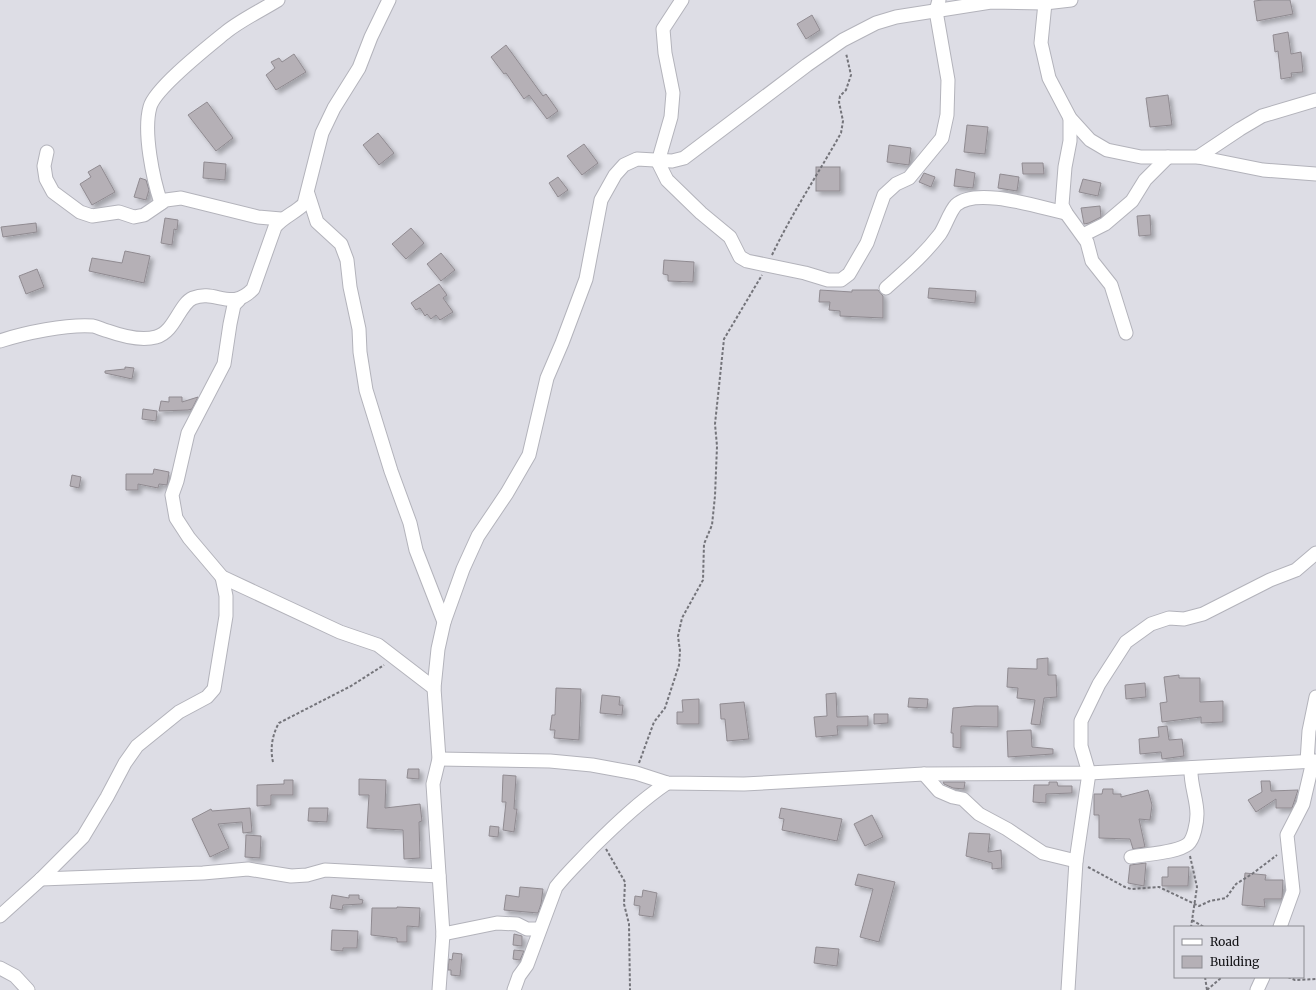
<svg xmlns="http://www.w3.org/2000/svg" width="1316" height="990" font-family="Merriweather,serif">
<defs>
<filter id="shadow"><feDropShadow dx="3.5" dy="3.5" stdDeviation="2" flood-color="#0004"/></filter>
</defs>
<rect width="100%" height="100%" fill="#dddde5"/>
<!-- building -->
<g fill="#b5b0b6" stroke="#908b91" filter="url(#shadow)">
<polygon points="1263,0 1290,0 1293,14 1257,21 1254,1"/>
<polygon points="812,15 820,30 806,39 797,24"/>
<polygon points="1288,32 1291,54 1301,52 1303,72 1291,73 1292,77 1281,79 1278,51 1275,52 1273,35"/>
<polygon points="506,45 543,96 546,94 558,111 547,119 529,95 524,99 506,73 504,74 491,57"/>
<polygon points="294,54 306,72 276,90 266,75 275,68 271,62 279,58 282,62"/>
<polygon points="1168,95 1172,125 1150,127 1146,98"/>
<polygon points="207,102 233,138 216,151 188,115"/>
<polygon points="967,125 988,127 985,154 964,152"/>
<polygon points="378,133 394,153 379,165 363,145"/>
<polygon points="584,144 598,163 582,175 567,156"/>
<polygon points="889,145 911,148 909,165 887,162"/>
<polygon points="204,162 226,164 225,180 203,178"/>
<polygon points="1022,163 1043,163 1044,174 1023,174"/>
<polygon points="100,165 115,192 92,205 80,184 91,177 88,172"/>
<rect x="816" y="167" width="24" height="24"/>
<polygon points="956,169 975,173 973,188 954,186"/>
<polygon points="924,173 935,177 931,187 919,182"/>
<polygon points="1000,174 1019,177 1017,191 998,188"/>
<polygon points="558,177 568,190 558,197 549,183"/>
<polygon points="140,178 146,180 149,190 146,200 134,197"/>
<polygon points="1083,179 1101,183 1098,196 1079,192"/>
<polygon points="1100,206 1101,217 1089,223 1084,224 1081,208"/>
<polygon points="1150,215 1151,235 1139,236 1137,216"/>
<polygon points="165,218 178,220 177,230 174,229 172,245 161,243"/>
<polygon points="36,223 37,232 3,237 1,227"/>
<polygon points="411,228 424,243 406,259 392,244"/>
<polygon points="125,251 150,256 144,283 89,271 92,258 122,263"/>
<polygon points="441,253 455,270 441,281 427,264"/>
<polygon points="664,260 694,262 693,282 668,281 668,275 663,274"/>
<polygon points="37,269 44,287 26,294 19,276"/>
<polygon points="439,284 447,295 443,298 453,312 440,320 436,315 431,319 427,314 425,316 420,308 416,310 411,303"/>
<polygon points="929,288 976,291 975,303 928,298"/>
<polygon points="820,290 852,292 852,290 878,290 883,296 883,318 840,316 840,311 829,310 830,302 819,302"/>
<polygon points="125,367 134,368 132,379 105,373 105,371 125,369"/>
<polygon points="169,397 182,397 182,402 198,397 192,409 188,410 159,411 161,401 169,402"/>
<polygon points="143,409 157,411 156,421 142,419"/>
<polygon points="154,469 169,472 167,485 159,484 158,488 138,484 138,490 126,490 126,474 153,474"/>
<polygon points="72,475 81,477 79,488 70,486"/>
<polygon points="1048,658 1048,675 1056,675 1057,697 1044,698 1040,725 1031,724 1035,700 1017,698 1018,688 1007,687 1008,668 1037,669 1037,659"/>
<polygon points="1179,675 1179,678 1200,678 1200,702 1223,701 1223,722 1201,723 1201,717 1162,722 1160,703 1167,702 1164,677"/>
<polygon points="1145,683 1146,697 1126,699 1125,685"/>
<polygon points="556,688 581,689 579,740 554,738 555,730 550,730 552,715 555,715"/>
<polygon points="836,693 837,717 868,716 868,726 837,726 838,735 816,737 814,717 827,716 826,694"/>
<polygon points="602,695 620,697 619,705 623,705 622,715 600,713"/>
<polygon points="909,698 928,699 927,708 908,707"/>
<polygon points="699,699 699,724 677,724 677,712 683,712 682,700"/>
<polygon points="744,702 749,739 727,741 725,719 721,719 720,704"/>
<polygon points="975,706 998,706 998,727 961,726 961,748 953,747 953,733 951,733 953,708"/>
<polygon points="874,714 888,714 888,723 874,724"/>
<polygon points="1167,726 1169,740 1182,739 1184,756 1162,759 1161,752 1140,754 1139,739 1159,737 1158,727"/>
<polygon points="1031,730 1032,747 1053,749 1053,754 1008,757 1007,731"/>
<polygon points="408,769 419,769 419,779 407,778"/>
<polygon points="503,775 516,776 514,809 517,809 514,832 503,830 506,802 502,802"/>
<polygon points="359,779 386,780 385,808 420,804 422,821 419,822 420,858 404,859 403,830 367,828 369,795 359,795"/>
<polygon points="284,780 293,780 293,795 271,795 271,805 257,806 257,785 284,784"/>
<polygon points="1261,781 1270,781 1271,791 1298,790 1292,808 1276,808 1276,799 1256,812 1248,800 1262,792"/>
<polygon points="943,782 965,782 964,789 953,788 944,784"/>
<polygon points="1049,782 1057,782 1058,786 1072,786 1072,793 1046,794 1046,803 1033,802 1034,785 1049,785"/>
<polygon points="1103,789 1113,789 1113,794 1121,794 1121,797 1148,790 1152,805 1150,820 1139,819 1145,847 1133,849 1130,839 1099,838 1099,815 1094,815 1094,794 1102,794"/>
<polygon points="250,808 252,832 243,833 242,822 218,824 229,848 210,857 192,819 211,809 212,811"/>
<polygon points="309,808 328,808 327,822 308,821"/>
<polygon points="781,808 842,819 837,841 782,830 784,819 779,818"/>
<polygon points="872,815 883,837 865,846 854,824"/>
<polygon points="490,826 499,827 498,837 489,836"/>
<polygon points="969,833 990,834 988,852 1001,850 1002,868 992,869 992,863 966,856"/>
<polygon points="246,835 261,836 260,858 245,857"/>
<polygon points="1146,863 1144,886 1128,883 1130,865"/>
<polygon points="1168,867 1189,867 1188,886 1162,886 1162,877 1168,877"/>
<polygon points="1245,873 1266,875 1265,880 1283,880 1282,899 1264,899 1265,907 1242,905"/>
<polygon points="858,874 895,882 879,942 860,937 873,889 855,885"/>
<polygon points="520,887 543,889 541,904 538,913 504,910 506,895 519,897"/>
<polygon points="643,890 657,893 653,917 639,915 640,906 634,905 635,896 642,897"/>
<polygon points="332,895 349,898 349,895 359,895 359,899 363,900 362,904 343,905 342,910 330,908"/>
<polygon points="397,907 420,908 419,927 407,926 407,942 397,942 397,938 371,935 372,908 397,908"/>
<polygon points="332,930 358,931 357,948 343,948 343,951 331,950"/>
<polygon points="514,934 522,936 522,946 513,945"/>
<polygon points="816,947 839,949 837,966 814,963"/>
<polygon points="514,950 524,951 520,960 513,959"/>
<polygon points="453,953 462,954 460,976 451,975 451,970 448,970 449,959 452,960"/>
</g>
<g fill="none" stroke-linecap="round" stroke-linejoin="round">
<defs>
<g id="minor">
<polyline points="682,0 663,29 665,53 673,93 671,117 658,162 667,180 701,213 730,237 740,257 747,261 805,273 828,280 841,280 849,274 867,243 884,195 896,184 909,178 942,138 947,115 948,80 936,11 939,0"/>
<polyline points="1045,3 1041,43 1049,78 1070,118 1090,140 1107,150 1141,157 1198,157 1263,170 1316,174"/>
<polyline points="1070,118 1070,141 1065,167 1062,205 1066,213 1087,242 1092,261 1111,285 1126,333"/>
<polyline points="47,152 44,166 46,179 53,192 80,212 92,216 119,212 134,217 144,215 166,200 181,198 258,217 281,219"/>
<polyline points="1198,157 1240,129 1262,116 1316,100"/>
<polyline points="308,194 317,222 341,244 347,260 350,287 359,329 360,352 366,390 391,471 410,523 416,550 444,622"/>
<path d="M 161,203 C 153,179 143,132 150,107 C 155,88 209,46 226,32 C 241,20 260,11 278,0"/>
<polyline points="1083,235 1105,224 1132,201 1145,180 1168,157"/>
<path d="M 886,288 C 906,270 923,256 940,234 C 945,227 950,211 956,205 C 977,186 1041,208 1066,213"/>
<polyline points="239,300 234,305 230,324 224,364 188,433 177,481 172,495 176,518 189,538 222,577 340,632 378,645 434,688"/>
<path d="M 0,341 C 24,333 67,324 93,326 C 98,327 103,330 108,331 C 122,336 141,341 156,337 C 175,332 179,304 193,298 C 216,289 231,312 253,289 L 275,227 C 283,217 295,213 304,204 L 322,133 L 334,108 L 359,68 L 371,37 L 389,0"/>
<polyline points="439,759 550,761 592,765 636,773 667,783 744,784 924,774 1089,773 1316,761"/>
<polyline points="1307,762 1309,731 1316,697"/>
<polyline points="924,774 939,791 953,797 963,799 979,814 1007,829 1043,853 1076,861"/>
<path d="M 1131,857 C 1145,854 1177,853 1188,844 C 1194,839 1197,822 1197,814 C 1197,799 1190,784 1191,768"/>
<polyline points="41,879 203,873 248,869 291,876 307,875 325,870 439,876"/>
<polyline points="0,916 41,879 83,837 107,797 125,763 137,746 179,712 207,697 214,689 226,616 226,596 222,577"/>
<polyline points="1280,927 1293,891 1287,835 1303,804 1313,761"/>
<polyline points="443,934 497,923 517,924 527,929 540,929"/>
<polyline points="0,968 15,976 28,990"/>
<polyline points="439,990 443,934 433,784 439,759 434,688 438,649 444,622 463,569 478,536 507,493 529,455 547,378 562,343 586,279 601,200 615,175 624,165 637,159 672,161 684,158 807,65 843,40 876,23 896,17 991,2 1045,3 1071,0"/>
<path d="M 514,990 L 519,976 L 527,965 L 556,887 C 567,873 580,861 592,848 C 616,824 639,802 667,783"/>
<polyline points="1068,990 1076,861 1089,773 1081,746 1081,721 1099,684 1126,642 1151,624 1169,618 1184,619 1203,614 1270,580 1296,570 1316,553"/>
<polyline points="1257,990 1263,977"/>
</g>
</defs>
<!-- minor casing -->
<use href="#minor" stroke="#b3b3bb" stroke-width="15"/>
<!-- path -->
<g stroke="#74747a" stroke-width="2" stroke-dasharray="3 2" stroke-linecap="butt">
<path d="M 772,255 C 792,213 818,174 841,133 L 843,121 L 839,102 L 840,96 L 846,90 L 851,75 L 846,53"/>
<path d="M 273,762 C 270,749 272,735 279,723 L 351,686 L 384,665"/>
<polyline points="639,763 654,722 665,708 679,665 680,651 678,636 682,618 703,580 704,544 712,525 715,496 717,446 715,424 724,339 762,275"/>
<polyline points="606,849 625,882 624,904 629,924 630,990"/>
<polyline points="1190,856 1197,887 1191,927"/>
<polyline points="1088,867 1125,887 1131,889 1159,887 1199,906 1210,901 1226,898 1236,884 1252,874 1277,855"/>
<polyline points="1192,920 1204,927"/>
<polyline points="1205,977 1207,990"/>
<polyline points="1288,977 1295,980 1316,979"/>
<polyline points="1207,990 1222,977"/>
</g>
<!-- minor -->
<use href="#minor" stroke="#fff" stroke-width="13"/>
</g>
<!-- legend -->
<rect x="1174" y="926" width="130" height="52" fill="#dddde5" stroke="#8c8c92"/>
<rect x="1182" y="939" width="20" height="6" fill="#ffffff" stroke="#8c8c92"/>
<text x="1210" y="946" font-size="12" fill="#121215">Road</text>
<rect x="1182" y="956" width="20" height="12" fill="#b5b0b6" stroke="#8c8c92"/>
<text x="1210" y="966" font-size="12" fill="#121215">Building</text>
</svg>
